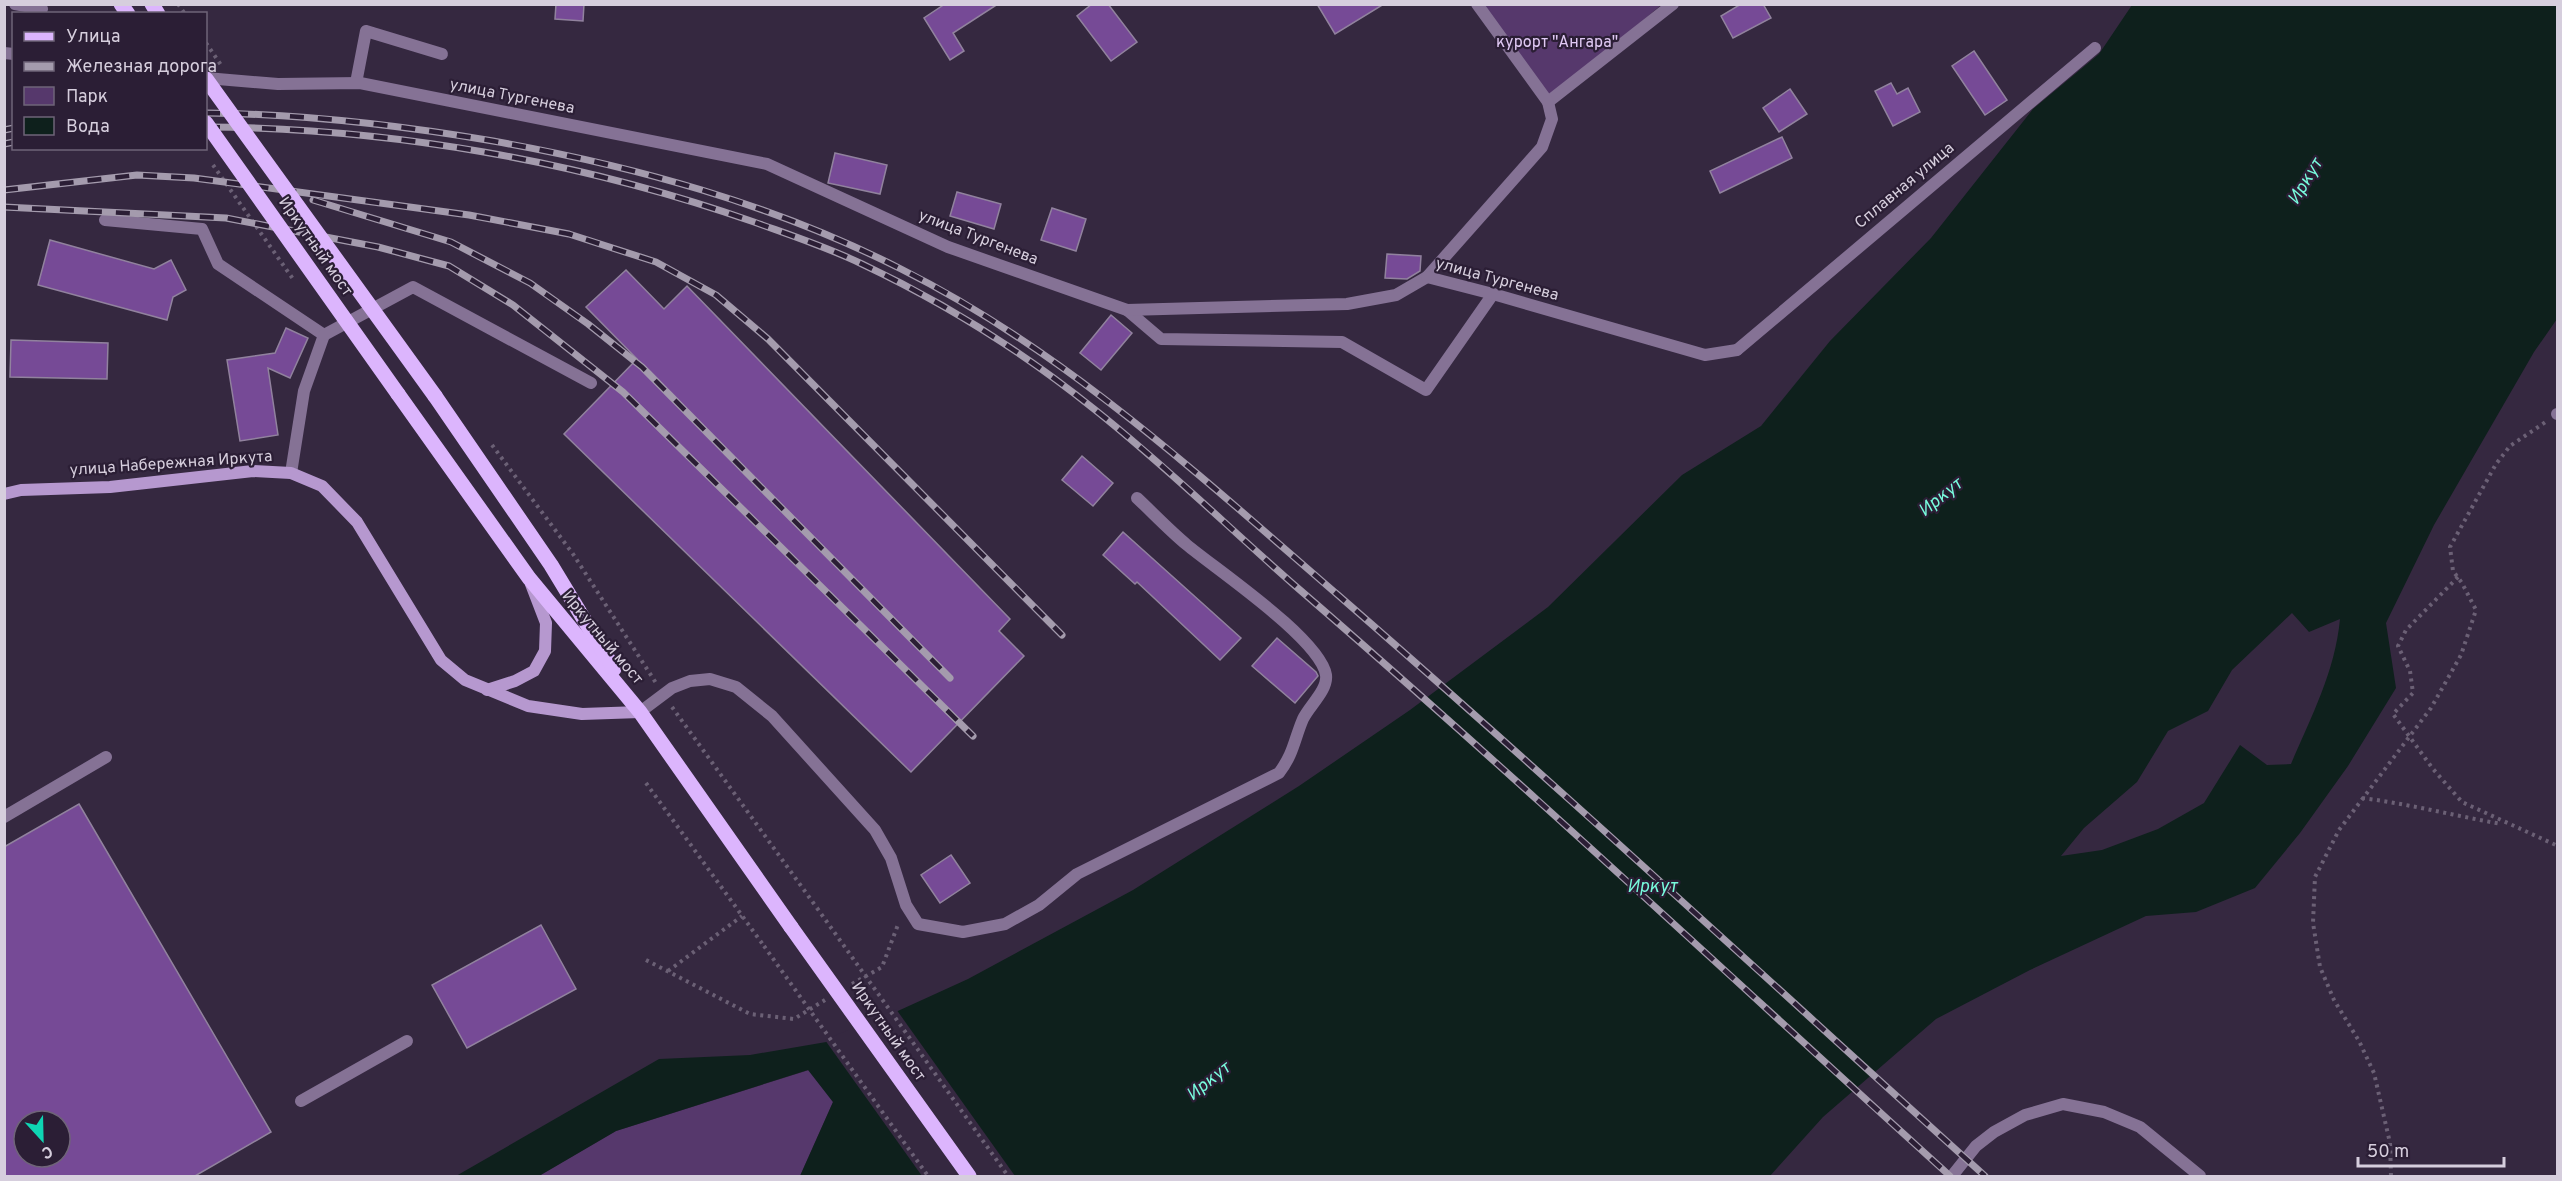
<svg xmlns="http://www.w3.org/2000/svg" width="2562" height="1181" font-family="Overpass,sans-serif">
<rect width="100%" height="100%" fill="#352840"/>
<!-- green -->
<g fill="#56386c">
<polygon points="1484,5 1661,5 1548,102"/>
<polygon points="809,1070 833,1102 800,1176 539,1176 616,1131"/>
</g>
<!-- water -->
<path fill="#0e201c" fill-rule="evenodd" d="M 2132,5 L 2557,5 L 2557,319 L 2534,352 L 2434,525 L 2386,623 L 2396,688 L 2348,766 L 2300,833 L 2255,888 L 2196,912 L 2146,916 L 2030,970 L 1936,1019 L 1823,1117 L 1770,1176 L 800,1176 L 833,1102 L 808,1070 L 616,1131 L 539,1176 L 456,1176 L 659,1059 L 750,1055 L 832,1041 L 968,979 L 1133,890 L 1299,786 L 1410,710 L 1548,607 L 1682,475 L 1761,426 L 1830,341 L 1931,238 L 2033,109 L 2099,54 ZM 2292,613 L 2309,632 L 2340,619 C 2335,672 2311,717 2291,764 L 2267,765 L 2240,745 L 2204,803 L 2158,829 L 2102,850 L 2061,856 L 2084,828 L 2137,782 L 2168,731 L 2208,711 L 2232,670 Z"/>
<!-- pier -->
<polygon fill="#352840" points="896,1009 1015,1176 922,1176 825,1040"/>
<!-- building -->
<g fill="#764a96" stroke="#91829e" stroke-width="1.5" fill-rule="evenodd">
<polygon points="556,4 584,4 583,21 555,19"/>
<polygon points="945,4 998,4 953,33 964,51 950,60 924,18"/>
<polygon points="1092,4 1108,4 1137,42 1111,61 1077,16"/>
<polygon points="1317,4 1384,4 1335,34"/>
<polygon points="1741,4 1763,4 1771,18 1733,38 1721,16"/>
<polygon points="1974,51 2007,100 1985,115 1952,66"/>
<polygon points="1891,83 1897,94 1908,88 1920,112 1893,126 1875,91"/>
<polygon points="1790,89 1807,114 1779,132 1763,108"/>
<polygon points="1782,137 1792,158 1720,193 1710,171"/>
<polygon points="835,153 887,165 880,194 828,183"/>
<polygon points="957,192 1001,204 994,229 950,216"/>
<polygon points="1052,208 1086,219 1076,251 1041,240"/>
<polygon points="50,240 154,269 171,260 186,290 173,297 167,320 38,285"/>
<polygon points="1387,254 1421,256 1420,271 1407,279 1385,278"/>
<polygon points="626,270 664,309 687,286 1010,619 999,631 1024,656 911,772 564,434 637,359 586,307"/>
<polygon points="1111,315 1132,333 1101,370 1080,353"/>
<polygon points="286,328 308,338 290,378 268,368 278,435 240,441 227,360 275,353"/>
<polygon points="11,340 108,343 107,379 10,377"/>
<polygon points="1082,456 1113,483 1093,506 1062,480"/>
<polygon points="1123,532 1241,638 1220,660 1137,582 1135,584 1103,555"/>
<polygon points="1277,638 1316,672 1318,676 1295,703 1252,666"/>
<path d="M 79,804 L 271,1132 L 195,1176 L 4,1176 L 4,847 ZM 24,1121 L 60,1121 L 60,1157 L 24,1157 Z"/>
<polygon points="951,855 970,883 940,903 921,875"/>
<polygon points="541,925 576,989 467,1048 432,985"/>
</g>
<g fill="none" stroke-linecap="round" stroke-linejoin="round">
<!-- path -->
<g stroke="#6b6075" stroke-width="4" stroke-dasharray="3 4.5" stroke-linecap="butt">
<polyline points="178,4 185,14"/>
<polyline points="206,43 221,65"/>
<polyline points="213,165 293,279"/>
<polyline points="492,445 573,554 656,683"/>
<polyline points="2458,577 2406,630 2398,646 2410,671 2413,693 2393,714 2433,769 2462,802 2558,846"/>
<polyline points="672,707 817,908"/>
<polyline points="646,783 764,946"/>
<path d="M 2362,798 C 2410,804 2455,816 2502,824"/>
<polyline points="646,960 750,1014 794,1019 825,1000"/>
<polyline points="668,971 742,916"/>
<polyline points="852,984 882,967 899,922"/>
<polyline points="2391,1176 2390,1143 2374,1073 2359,1041 2334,1000 2320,967 2313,923 2315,877 2339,830 2431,708 2461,655 2476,610 2462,583 2453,571 2450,547 2496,464 2510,446 2547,421"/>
</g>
<!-- service -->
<g stroke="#857295" stroke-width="12">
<polyline points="15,4 42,9"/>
<polyline points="356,83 366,31 442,54"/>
<polyline points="1548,102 1673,4"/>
<polyline points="105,220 202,229 218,264 324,335 304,391 291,473"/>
<polyline points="1127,310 1161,339 1342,342 1426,390 1493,294"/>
<polyline points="324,335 413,287 591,383"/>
<polyline points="1737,350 2095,48"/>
<path d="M 640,712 L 672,688 L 690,681 L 710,679 L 736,687 L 772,716 L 875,830 L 891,858 L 906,905 L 918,924 L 963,932 L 1005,924 L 1039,905 L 1077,874 L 1279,773 C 1294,753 1294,740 1303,719 C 1309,706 1328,690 1326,675 C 1320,639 1217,570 1187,545 C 1169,530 1153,513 1137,498"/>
<polyline points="4,817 106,757"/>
<polyline points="301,1101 407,1041"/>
</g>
<!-- minor -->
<g stroke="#857295" stroke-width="12">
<polyline points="4,53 14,54"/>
<polyline points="206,78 278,84 360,83 767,164 948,247 1127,310 1347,304 1396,295 1427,277 1542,147 1552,119 1548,102 1477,4"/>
<polyline points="1427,277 1493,294 1705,355 1737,350"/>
<polyline points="2557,414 2558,414"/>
</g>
<!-- tertiary -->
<polyline stroke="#857295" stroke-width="12" points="1952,1176 1976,1146 1994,1132 2025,1115 2063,1104 2104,1112 2140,1127 2200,1176"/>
<!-- secondary -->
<g stroke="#b698cf" stroke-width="12">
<polyline points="4,494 21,490 110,487 253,471 291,473 322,486 357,522 441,660 465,680 528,706 582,714 640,712"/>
<polyline points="487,690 515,681 534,671 545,651 546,623 531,584"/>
</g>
<!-- primary -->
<g stroke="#dcb5fd" stroke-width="15">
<polyline points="121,4 128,14"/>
<polyline points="152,4 158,14"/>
<polyline points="398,394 529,578 640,712 791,927"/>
<polyline points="435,396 551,565 614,669"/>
</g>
<defs>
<g id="rail">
<path d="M 206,113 C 303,114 398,125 493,141 C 634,166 773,204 901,269 C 1065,351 1201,477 1338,595 C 1557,785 1770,982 1985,1176"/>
<path d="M 206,127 C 391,128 579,161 754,222 C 790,235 827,247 862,264 C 945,303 1023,352 1094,409 C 1166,466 1231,530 1300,590 C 1521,781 1734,980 1950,1176"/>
<polyline points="4,130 14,128"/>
<polyline points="4,144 14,142"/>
<polyline points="4,190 137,175 194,178 469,215 569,234 656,262 716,295 768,339 1062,635"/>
<polyline points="313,200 451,242 530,283 588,324 642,367 950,678"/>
<polyline points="4,207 226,218 378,247 449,266 513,305 623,392 973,736"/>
</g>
</defs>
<!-- rail casing -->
<use href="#rail" stroke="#a49bad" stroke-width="7"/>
<!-- rail -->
<use href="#rail" stroke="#2b1e35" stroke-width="4.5" stroke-dasharray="14" stroke-linecap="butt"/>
<!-- path-bridge -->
<g stroke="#6b6075" stroke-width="4" stroke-dasharray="3 4.5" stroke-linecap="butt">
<polyline points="817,908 1008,1176"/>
<polyline points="764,946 928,1176"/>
</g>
<!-- primary-bridge -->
<g stroke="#dcb5fd" stroke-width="15">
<polyline points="206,79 435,396"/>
<polyline points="206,123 398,394"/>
<polyline points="791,927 969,1176"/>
</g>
</g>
<g text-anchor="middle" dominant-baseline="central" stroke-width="4.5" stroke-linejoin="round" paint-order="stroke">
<!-- park labels -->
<g font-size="16" fill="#e0c9f4" stroke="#2b1e35">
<text x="1557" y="43">курорт "Ангара"</text>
</g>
<!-- street labels -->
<g font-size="16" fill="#d6cedd" stroke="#2b1e35">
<text transform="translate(512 97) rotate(11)">улица Тургенева</text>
<text transform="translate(1905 186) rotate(-40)">Сплавная улица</text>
<text transform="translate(978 238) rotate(21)">улица Тургенева</text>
<text transform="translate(315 247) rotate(55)">Иркутный мост</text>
<text transform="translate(1497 280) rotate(15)">улица Тургенева</text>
<text transform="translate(171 464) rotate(-4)">улица Набережная Иркута</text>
<text transform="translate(602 638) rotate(50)">Иркутный мост</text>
<text transform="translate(888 1032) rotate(55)">Иркутный мост</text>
</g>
<!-- water labels -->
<g font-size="18" font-style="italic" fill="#78fbdd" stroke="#2b1e35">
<text transform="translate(2306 182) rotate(-59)">Иркут</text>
<text transform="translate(1941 498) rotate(-39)">Иркут</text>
<text x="1652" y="887">Иркут</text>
<text transform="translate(1209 1082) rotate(-39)">Иркут</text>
</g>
</g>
<!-- border -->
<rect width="2562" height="1181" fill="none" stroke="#d6cedd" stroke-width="12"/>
<!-- legend -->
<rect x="12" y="12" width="195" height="138" fill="#2b1e35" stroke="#6f6478" stroke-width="1.5"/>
<rect x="24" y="32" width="30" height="9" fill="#dcb5fd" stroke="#6f6478" stroke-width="1.5"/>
<text x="66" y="42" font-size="18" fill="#d6cedd">Улица</text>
<rect x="24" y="62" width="30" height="9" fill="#a49bad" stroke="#6f6478" stroke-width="1.5"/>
<text x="66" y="72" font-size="18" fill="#d6cedd">Железная дорога</text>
<rect x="24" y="87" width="30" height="18" fill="#56386c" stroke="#6f6478" stroke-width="1.5"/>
<text x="66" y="102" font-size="18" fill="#d6cedd">Парк</text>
<rect x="24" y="117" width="30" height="18" fill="#0e201c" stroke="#6f6478" stroke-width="1.5"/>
<text x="66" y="132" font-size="18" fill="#d6cedd">Вода</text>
<!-- north arrow -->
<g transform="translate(42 1139) rotate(158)"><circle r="28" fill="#2b1e35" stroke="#6f6478" stroke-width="1.5"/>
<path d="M0-4.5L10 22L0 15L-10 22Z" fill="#0fd5b4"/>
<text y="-9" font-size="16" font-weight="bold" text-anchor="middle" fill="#d6cedd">С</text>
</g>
<!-- scale -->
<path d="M2358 1157v9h146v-9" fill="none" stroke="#d6cedd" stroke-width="3"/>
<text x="2367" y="1157" font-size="18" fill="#d6cedd" stroke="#2b1e35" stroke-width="4.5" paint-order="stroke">50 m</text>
</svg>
